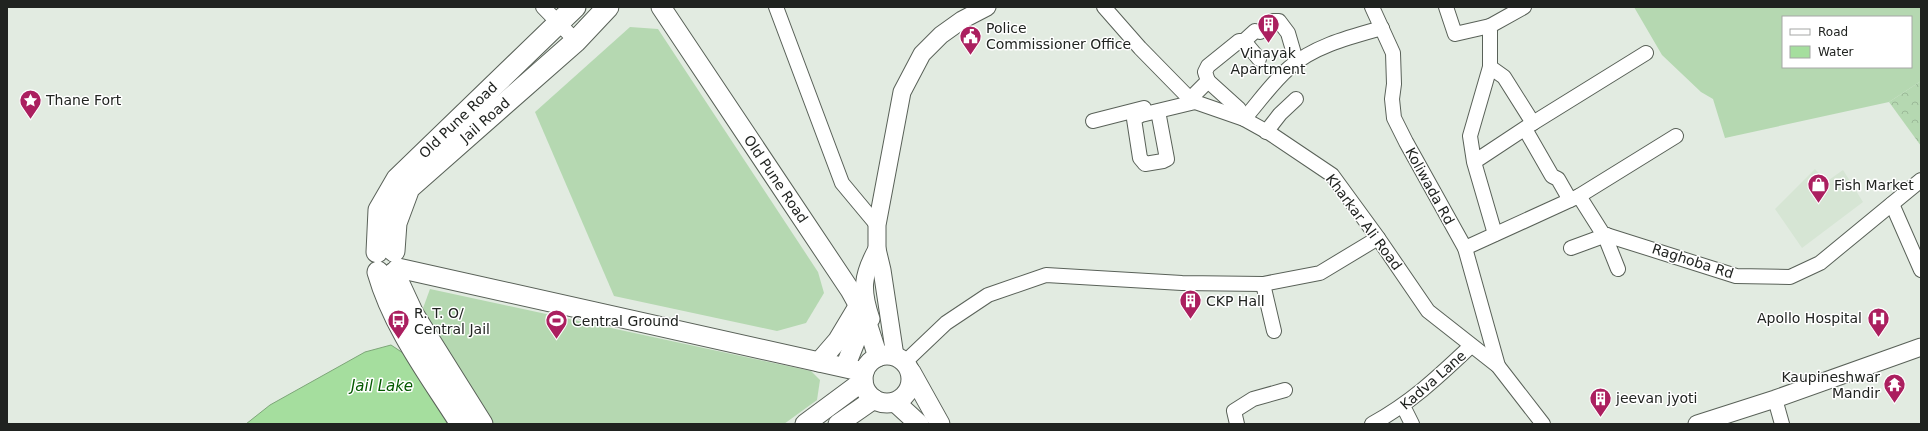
<svg xmlns="http://www.w3.org/2000/svg" width="1928" height="431" font-family="'DejaVu Sans',sans-serif">
<defs>
<pattern id="park-crowns" width="20" height="18" patternUnits="userSpaceOnUse"><rect width="20" height="18" fill="#b5d8b1"/><path d="M2 6a3 3 0 1 1 6 0M12 15a3 3 0 1 1 6 0" fill="none" stroke="#9bb998"/></pattern>
</defs>
<rect width="100%" height="100%" fill="#e2ebe1"/>
<!-- built -->
<polygon fill="#d6e5d4" points="1815,169 1826,182 1843,170 1863,202 1802,248 1775,209"/>
<!-- park -->
<polygon fill="url(#park-crowns)" points="1921,81 1921,146 1889,102"/>
<!-- pitch -->
<g fill="#b5d8b1" fill-rule="evenodd">
<path d="M 1634,7 L 1921,7 L 1921,81 L 1889,102 L 1725,138 L 1713,99 L 1701,92 L 1662,55 ZM 1783,17 L 1911,17 L 1911,67 L 1783,67 Z"/>
<polygon points="630,27 658,29 818,272 824,293 806,323 777,331 614,296 535,112"/>
<polygon points="430,289 811,371 820,380 817,400 784,424 494,424 422,311"/>
</g>
<!-- water -->
<polygon fill="#a5de9e" stroke="#7da678" points="391,345 409,357 451,424 246,424 270,405 365,352"/>
<g fill="none" stroke-linecap="round" stroke-linejoin="round">
<defs>
<g id="minor">
<polyline points="543,7 576,41"/>
<polyline points="776,7 842,183 877,225"/>
<polyline points="1104,7 1140,48 1190,99 1195,102 1244,119 1271,134 1332,175 1378,238 1428,311 1498,366 1543,424"/>
<polyline points="1372,7 1393,53 1394,84 1392,99 1394,118 1406,142 1465,248 1498,366"/>
<polyline points="1446,7 1455,34 1490,26"/>
<polyline points="1244,41 1259,59"/>
<polyline points="1490,67 1490,26 1524,7"/>
<polyline points="1208,81 1239,109"/>
<polyline points="1190,99 1208,81 1205,72 1208,66 1239,41 1244,41 1255,31 1260,32 1273,21 1279,21 1288,33 1295,57"/>
<polyline points="1158,111 1167,159 1163,161 1145,164 1140,158 1134,119 1141,115 1195,102"/>
<path d="M 1244,119 C 1258,103 1272,83 1289,68 C 1314,46 1350,37 1382,28"/>
<polyline points="1093,121 1144,108"/>
<polyline points="1533,123 1646,53"/>
<polyline points="1525,129 1552,176 1558,179 1570,200"/>
<polyline points="1266,132 1280,114 1296,99"/>
<polyline points="1474,162 1533,123 1504,77 1490,67 1470,136 1474,162 1495,234"/>
<polyline points="1579,196 1676,136"/>
<polyline points="1892,204 1921,270"/>
<polyline points="1607,235 1606,239 1618,269"/>
<polyline points="1465,248 1579,196 1603,234 1736,276 1790,277 1820,263 1921,180"/>
<polyline points="1571,248 1601,237 1603,234"/>
<polyline points="1263,284 1274,331"/>
<polyline points="905,362 946,323 988,295 1046,275 1182,283 1263,284 1320,273 1378,238"/>
<polyline points="1775,399 1782,424"/>
<polyline points="1403,406 1412,424"/>
<polyline points="1237,424 1234,411 1253,399 1285,390"/>
<path d="M 1372,424 C 1412,402 1438,377 1471,346"/>
</g>
<g id="tertiary">
<path d="M 871,319 C 861,290 862,276 877,249"/>
<polyline points="895,356 882,270 877,249 877,225 902,92 922,54 941,35 962,20 987,7"/>
<polyline points="1697,424 1775,399 1921,347"/>
</g>
<g id="secondary">
<polyline points="661,7 850,290 865,317 878,357"/>
<polyline points="398,268 864,372"/>
<circle cx="887" cy="379" r="24"/>
<polyline points="819,362 838,340 859,305"/>
<polyline points="845,367 865,317"/>
<polyline points="911,372 940,424"/>
<polyline points="895,402 919,424"/>
<polyline points="805,424 863,381"/>
<polyline points="838,424 874,399"/>
</g>
<g id="primary">
<polyline points="394,251 396,223 409,188 576,41 608,7"/>
<polyline points="377,252 379,210 397,179 575,7"/>
<path d="M 378,272 C 394,328 430,375 461,424"/>
<polyline points="394,273 413,314 482,424"/>
</g>
</defs>
<!-- minor casing -->
<use href="#minor" stroke="#596158" stroke-width="16"/>
<!-- tertiary casing -->
<use href="#tertiary" stroke="#596158" stroke-width="19"/>
<!-- secondary casing -->
<use href="#secondary" stroke="#596158" stroke-width="21"/>
<!-- primary casing -->
<use href="#primary" stroke="#596158" stroke-width="23"/>
<!-- minor -->
<use href="#minor" stroke="#fff" stroke-width="14"/>
<!-- tertiary -->
<use href="#tertiary" stroke="#fff" stroke-width="17"/>
<!-- secondary -->
<use href="#secondary" stroke="#fff" stroke-width="19"/>
<!-- primary -->
<use href="#primary" stroke="#fff" stroke-width="21"/>
</g>
<!-- icons -->
<defs>
<symbol id="building-pin" viewBox="-11 -11 22 30"><path d="M0 17L-7.5 6A9.5 9.5 0 1 1 7.5 6Z" fill="#ab1f5f" stroke="#fff"/><path d="M-4-6H4V6H1V3H-1V6H-4ZM-2.5-4.3h1.7v1.8h-1.7ZM.8-4.3h1.7v1.8H.8ZM-2.5-1h1.7V.8h-1.7ZM.8-1h1.7V.8H.8Z" fill="#fff"/></symbol>
<symbol id="civic-pin" viewBox="-11 -11 22 30"><path d="M0 17L-7.5 6A9.5 9.5 0 1 1 7.5 6Z" fill="#ab1f5f" stroke="#fff"/><path d="M-.6-6.5H3V-4.5H.6V-3L4-1V1h2V6H-6V1h2V-1L-.6-3ZM-1.2 2.5V6h2.4V2.5Z" fill="#fff"/></symbol>
<symbol id="sight-pin" viewBox="-11 -11 22 30"><path d="M0 17L-7.5 6A9.5 9.5 0 1 1 7.5 6Z" fill="#ab1f5f" stroke="#fff"/><path d="M0-6L1.8-2.2L6-1.7L2.9 1.2L3.7 5.4L0 3.3L-3.7 5.4L-2.9 1.2L-6-1.7L-1.8-2.2Z" fill="#fff"/></symbol>
<symbol id="shop-pin" viewBox="-11 -11 22 30"><path d="M0 17L-7.5 6A9.5 9.5 0 1 1 7.5 6Z" fill="#ab1f5f" stroke="#fff"/><path d="M-5-2.5h2.3a2.7 3.5 0 0 1 5.4 0H5L5.5 6h-11ZM-1.5-2.5h3a1.5 2.3 0 0 0-3 0Z" fill="#fff"/></symbol>
<symbol id="hospital-pin" viewBox="-11 -11 22 30"><path d="M0 17L-7.5 6A9.5 9.5 0 1 1 7.5 6Z" fill="#ab1f5f" stroke="#fff"/><path d="M-5-5h3v3.5h4V-5h3V5h-3V1.5h-4V5h-3Z" fill="#fff"/></symbol>
<symbol id="bus-pin" viewBox="-11 -11 22 30"><path d="M0 17L-7.5 6A9.5 9.5 0 1 1 7.5 6Z" fill="#ab1f5f" stroke="#fff"/><path d="M-5-6H5V4H4V6H2V4H-2V6H-4V4H-5ZM-3.5-4V0h7V-4ZM-3.5 1.2v1.5H-2V1.2ZM2 1.2v1.5H3.5V1.2Z" fill="#fff"/></symbol>
<symbol id="stadium-pin" viewBox="-11 -11 22 30"><path d="M0 17L-7.5 6A9.5 9.5 0 1 1 7.5 6Z" fill="#ab1f5f" stroke="#fff"/><path d="M0-5a6.5 5 0 1 0 0 10a6.5 5 0 1 0 0-10ZM-3.5-1.8h7v3.6h-7Z" fill="#fff"/></symbol>
<symbol id="temple-pin" viewBox="-11 -11 22 30"><path d="M0 17L-7.5 6A9.5 9.5 0 1 1 7.5 6Z" fill="#ab1f5f" stroke="#fff"/><path d="M0-6L5-2H3V0L6.5 2.5H4V6H1.5V3h-3V6H-4V2.5H-6.5L-3 0V-2H-5Z" fill="#fff"/></symbol>
</defs>
<g fill-rule="evenodd">
<use href="#building-pin" x="1256" y="12" width="25" height="34"/>
<use href="#civic-pin" x="958" y="24" width="25" height="34"/>
<use href="#sight-pin" x="18" y="88" width="25" height="34"/>
<use href="#shop-pin" x="1806" y="172" width="25" height="34"/>
<use href="#building-pin" x="1178" y="288" width="25" height="34"/>
<use href="#hospital-pin" x="1866" y="306" width="25" height="34"/>
<use href="#bus-pin" x="386" y="308" width="25" height="34"/>
<use href="#stadium-pin" x="544" y="308" width="25" height="34"/>
<use href="#temple-pin" x="1882" y="372" width="25" height="34"/>
<use href="#building-pin" x="1588" y="386" width="25" height="34"/>
</g>
<g text-anchor="middle" dominant-baseline="central" stroke-width="3" stroke-linejoin="round" paint-order="stroke">
<!-- poi labels -->
<g font-size="14" fill="#202320" stroke="#fff" text-anchor="start">
<text x="986" y="28">Police<tspan x="986" dy="16">Commissioner Office</tspan></text>
<text x="1268" y="53" text-anchor="middle">Vinayak<tspan x="1268" dy="16">Apartment</tspan></text>
<text x="46" y="100">Thane Fort</text>
<text x="1834" y="185">Fish Market</text>
<text x="1206" y="301">CKP Hall</text>
<text x="414" y="313">R. T. O/<tspan x="414" dy="16">Central Jail</tspan></text>
<text x="1862" y="318" text-anchor="end">Apollo Hospital</text>
<text x="572" y="321">Central Ground</text>
<text x="1880" y="377" text-anchor="end">Kaupineshwar<tspan x="1880" dy="16">Mandir</tspan></text>
<text x="1616" y="398">jeevan jyoti</text>
</g>
<!-- street labels -->
<g font-size="14" fill="#202320" stroke="#fff">
<text transform="translate(458 120) rotate(-44)">Old Pune Road</text>
<text transform="translate(485 120) rotate(-41)">Jail Road</text>
<text transform="translate(776 179) rotate(56)">Old Pune Road</text>
<text transform="translate(1430 186) rotate(61)">Koliwada Rd</text>
<text transform="translate(1364 222) rotate(53)">Kharkar Ali Road</text>
<text transform="translate(1693 261) rotate(18)">Raghoba Rd</text>
<text transform="translate(1433 380) rotate(-41)">Kadva Lane</text>
</g>
<!-- water labels -->
<g font-size="15" font-style="italic" fill="#055900" stroke="#fff">
<text x="382" y="386">Jail Lake</text>
</g>
</g>
<!-- border -->
<rect width="1928" height="431" fill="none" stroke="#202320" stroke-width="16"/>
<!-- legend -->
<rect x="1782" y="16" width="130" height="52" fill="#ffffff" stroke="#a6a7a6"/>
<rect x="1790" y="29" width="20" height="6" fill="#ffffff" stroke="#a6a7a6"/>
<text x="1818" y="36" font-size="12" fill="#202320">Road</text>
<rect x="1790" y="46" width="20" height="12" fill="#a5de9e" stroke="#a6a7a6"/>
<text x="1818" y="56" font-size="12" fill="#202320">Water</text>
</svg>
